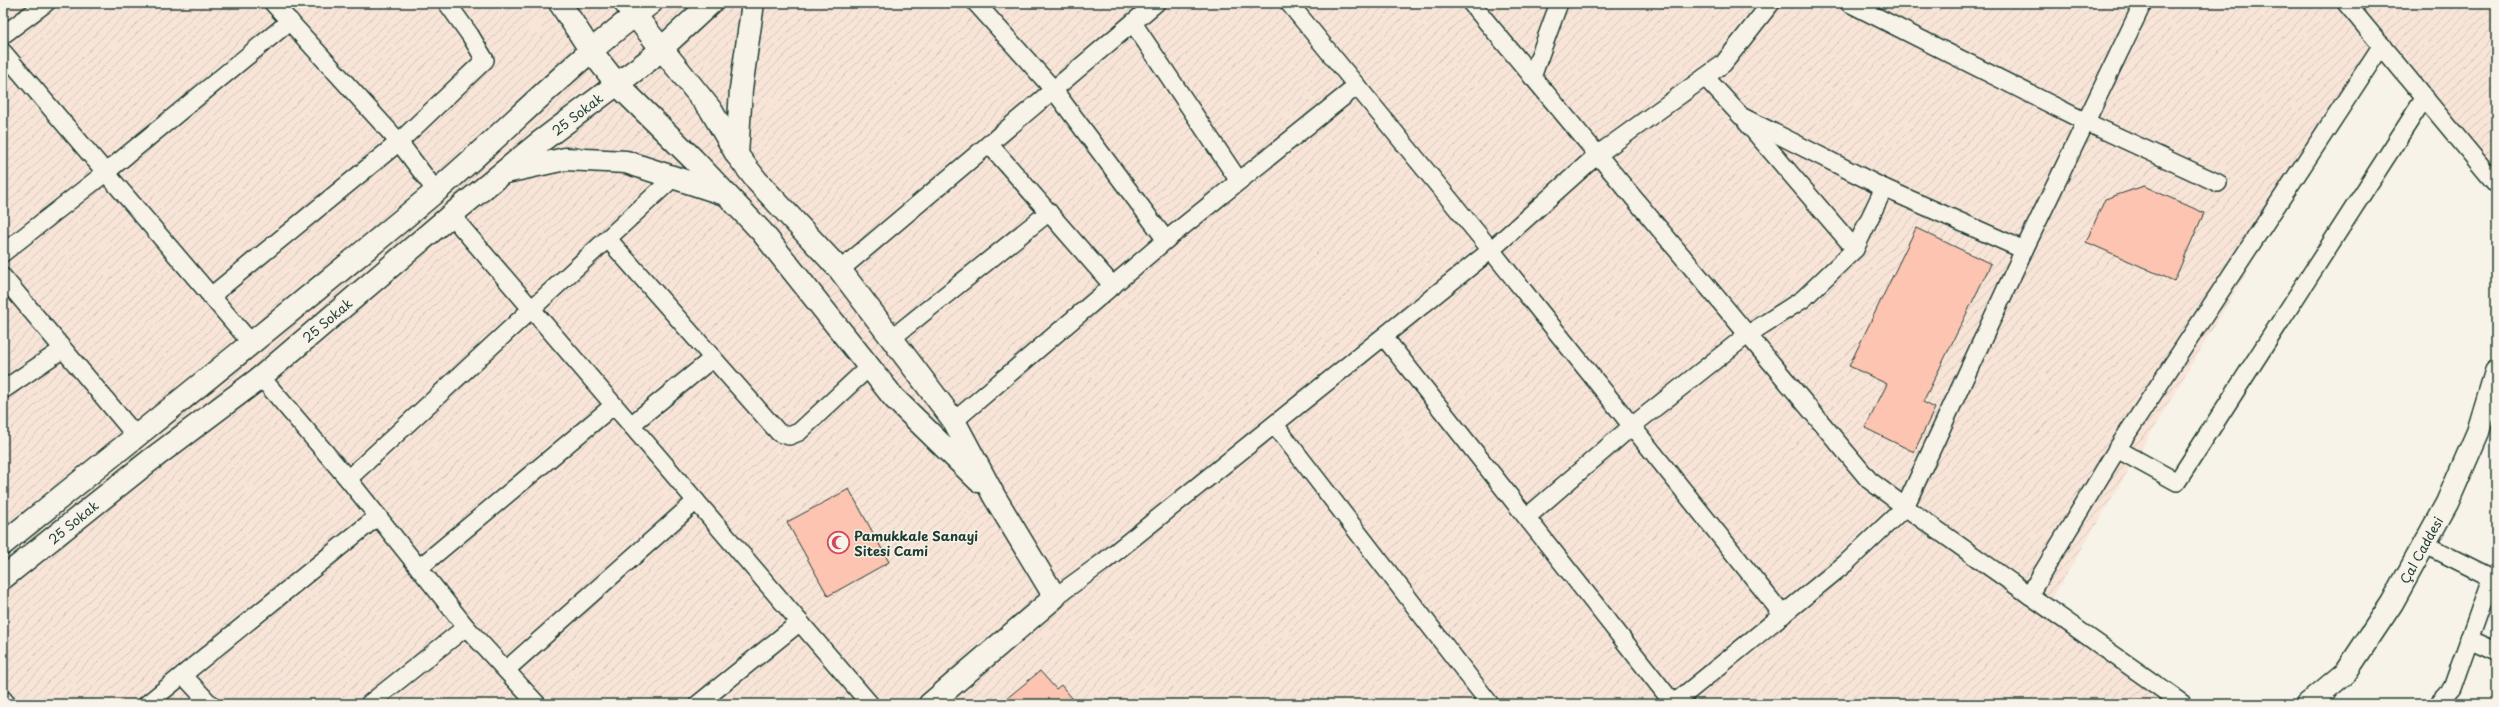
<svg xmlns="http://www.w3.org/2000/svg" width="2499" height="707" font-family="'Playpen Sans',sans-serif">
<defs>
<pattern id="industrial-furrows" width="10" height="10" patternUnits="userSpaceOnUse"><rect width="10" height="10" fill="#f8e5d8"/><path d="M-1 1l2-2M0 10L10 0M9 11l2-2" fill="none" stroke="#d4c5ba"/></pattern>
</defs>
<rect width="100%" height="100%" fill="#f7f3e8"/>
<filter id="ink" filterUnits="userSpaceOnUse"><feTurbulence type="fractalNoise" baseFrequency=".025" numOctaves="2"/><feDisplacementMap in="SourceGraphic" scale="8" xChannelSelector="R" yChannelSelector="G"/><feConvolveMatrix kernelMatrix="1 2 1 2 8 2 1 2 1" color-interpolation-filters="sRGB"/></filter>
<g filter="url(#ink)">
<!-- industrial -->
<polygon fill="url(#industrial-furrows)" points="3,3 2496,3 2496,184 2382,45 2047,607 2183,704 3,704"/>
<!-- building -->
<g fill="#fcc4b1" stroke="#1f3d34">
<polygon points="2144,186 2204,213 2174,281 2086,242 2105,199"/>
<polygon points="1916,228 1991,264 1923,402 1935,408 1914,452 1865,428 1887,384 1849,366"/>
<polygon points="849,489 889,562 828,596 787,522"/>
<polygon points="1040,671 1056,689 1061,685 1077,704 1000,704"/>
</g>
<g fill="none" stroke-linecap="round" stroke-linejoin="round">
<defs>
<g id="street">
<polyline points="273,3 399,142 436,191"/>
<polyline points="976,3 1053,89 1166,240"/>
<polyline points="1289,3 1491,250 1783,615"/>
<polyline points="1471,3 1869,480 1905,507 2183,704"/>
<polyline points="1849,3 2086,122 2218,183"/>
<polyline points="2346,3 2496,184"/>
<polyline points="1133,23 1239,181"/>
<polyline points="3,35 46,3"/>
<polyline points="3,52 252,344"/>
<polyline points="1532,77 1559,3"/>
<polyline points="1705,77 1741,116 1884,188 2024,250"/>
<polyline points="1747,123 1855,249"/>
<polyline points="989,144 1113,286"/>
<polyline points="451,215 870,704"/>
<polyline points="608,239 779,433 789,436 799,432 869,367"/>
<polyline points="3,253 105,173 290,21"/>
<polyline points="840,270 1156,3"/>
<polyline points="3,277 136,436"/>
<polyline points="211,296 399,142 485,60 470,35 447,3"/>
<polyline points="1384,337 1673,703"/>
<polyline points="892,338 1049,212"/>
<polyline points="261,377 348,479 466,627 537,704"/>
<polyline points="3,390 63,349"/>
<polyline points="954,421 1166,240 1357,86"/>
<polyline points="631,425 713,358"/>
<polyline points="1275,425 1490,704"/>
<polyline points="2117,449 2382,45"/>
<polyline points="348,479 673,178"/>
<polyline points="1527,517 1632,426 1747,335 1803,299 1855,249 1884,188"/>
<polyline points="2424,544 2496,580"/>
<polyline points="419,568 614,405"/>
<polyline points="2029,595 2117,449 2177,482 2425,97"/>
<polyline points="1055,597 1102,563 1491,250 1597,155 1723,64 1771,3"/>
<polyline points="2469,639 2496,651"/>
<polyline points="506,670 696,501"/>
<polyline points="183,675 210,704"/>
<polyline points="3,699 7,704"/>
<polyline points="147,704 378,516"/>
<polyline points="369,704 466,627"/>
<polyline points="698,704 800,622"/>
<polyline points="1673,704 1846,563 1905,507 2024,250 2143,3"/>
<polyline points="2438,704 2452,688 2491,578"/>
</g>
<g id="secondary">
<polyline points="560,3 591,51 617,84 693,159 762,232 894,398 979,481"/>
<polyline points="625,3 711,110 737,155 757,181 840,270 954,421 994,496 1055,597 930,704"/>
<polyline points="737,155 741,89 753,3"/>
<polyline points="506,172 565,159 626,162 725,194"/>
<path d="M 3,544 C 147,427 292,312 434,193 C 507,131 573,60 651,3"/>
<polyline points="3,578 148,462 261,377 451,215 540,142 649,60 711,3"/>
<polyline points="2308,704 2346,672 2392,603 2447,503 2478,432 2496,372"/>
</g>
</defs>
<!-- street casing -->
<use href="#street" stroke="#1f3d34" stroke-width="20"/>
<!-- secondary casing -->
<use href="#secondary" stroke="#1f3d34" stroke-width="25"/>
<!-- street -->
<use href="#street" stroke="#f7f3e8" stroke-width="17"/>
<!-- secondary -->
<use href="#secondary" stroke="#f7f3e8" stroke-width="22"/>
</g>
</g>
<!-- icons -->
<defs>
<symbol id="mosque-ring" viewBox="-11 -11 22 22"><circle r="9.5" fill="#f7f3e8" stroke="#d1495b" stroke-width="1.5"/><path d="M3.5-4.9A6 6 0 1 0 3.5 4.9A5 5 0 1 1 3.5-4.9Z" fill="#d1495b"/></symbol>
</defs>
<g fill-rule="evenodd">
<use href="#mosque-ring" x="826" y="530" width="25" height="25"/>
</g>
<g text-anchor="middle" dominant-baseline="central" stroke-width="3" stroke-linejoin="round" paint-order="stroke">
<!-- street labels -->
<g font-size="13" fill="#1f3d34" stroke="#f7f3e8">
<text transform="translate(577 114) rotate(-37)">25 Sokak</text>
<text transform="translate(327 320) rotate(-40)">25 Sokak</text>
<text transform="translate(73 522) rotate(-39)">25 Sokak</text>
<text transform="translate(2421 550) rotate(-61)">Çal Caddesi</text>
</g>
<!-- poi labels -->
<g font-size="13" font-weight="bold" fill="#1f3d34" stroke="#f7f3e8" text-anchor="start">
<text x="854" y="535">Pamukkale Sanayi<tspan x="854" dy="15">Sitesi Cami</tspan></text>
</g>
</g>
<!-- margin -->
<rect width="2499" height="707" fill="none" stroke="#f7f3e8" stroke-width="16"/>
<rect x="8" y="8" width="2483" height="691" fill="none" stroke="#1f3d34" stroke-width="1.5" filter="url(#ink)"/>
</svg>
